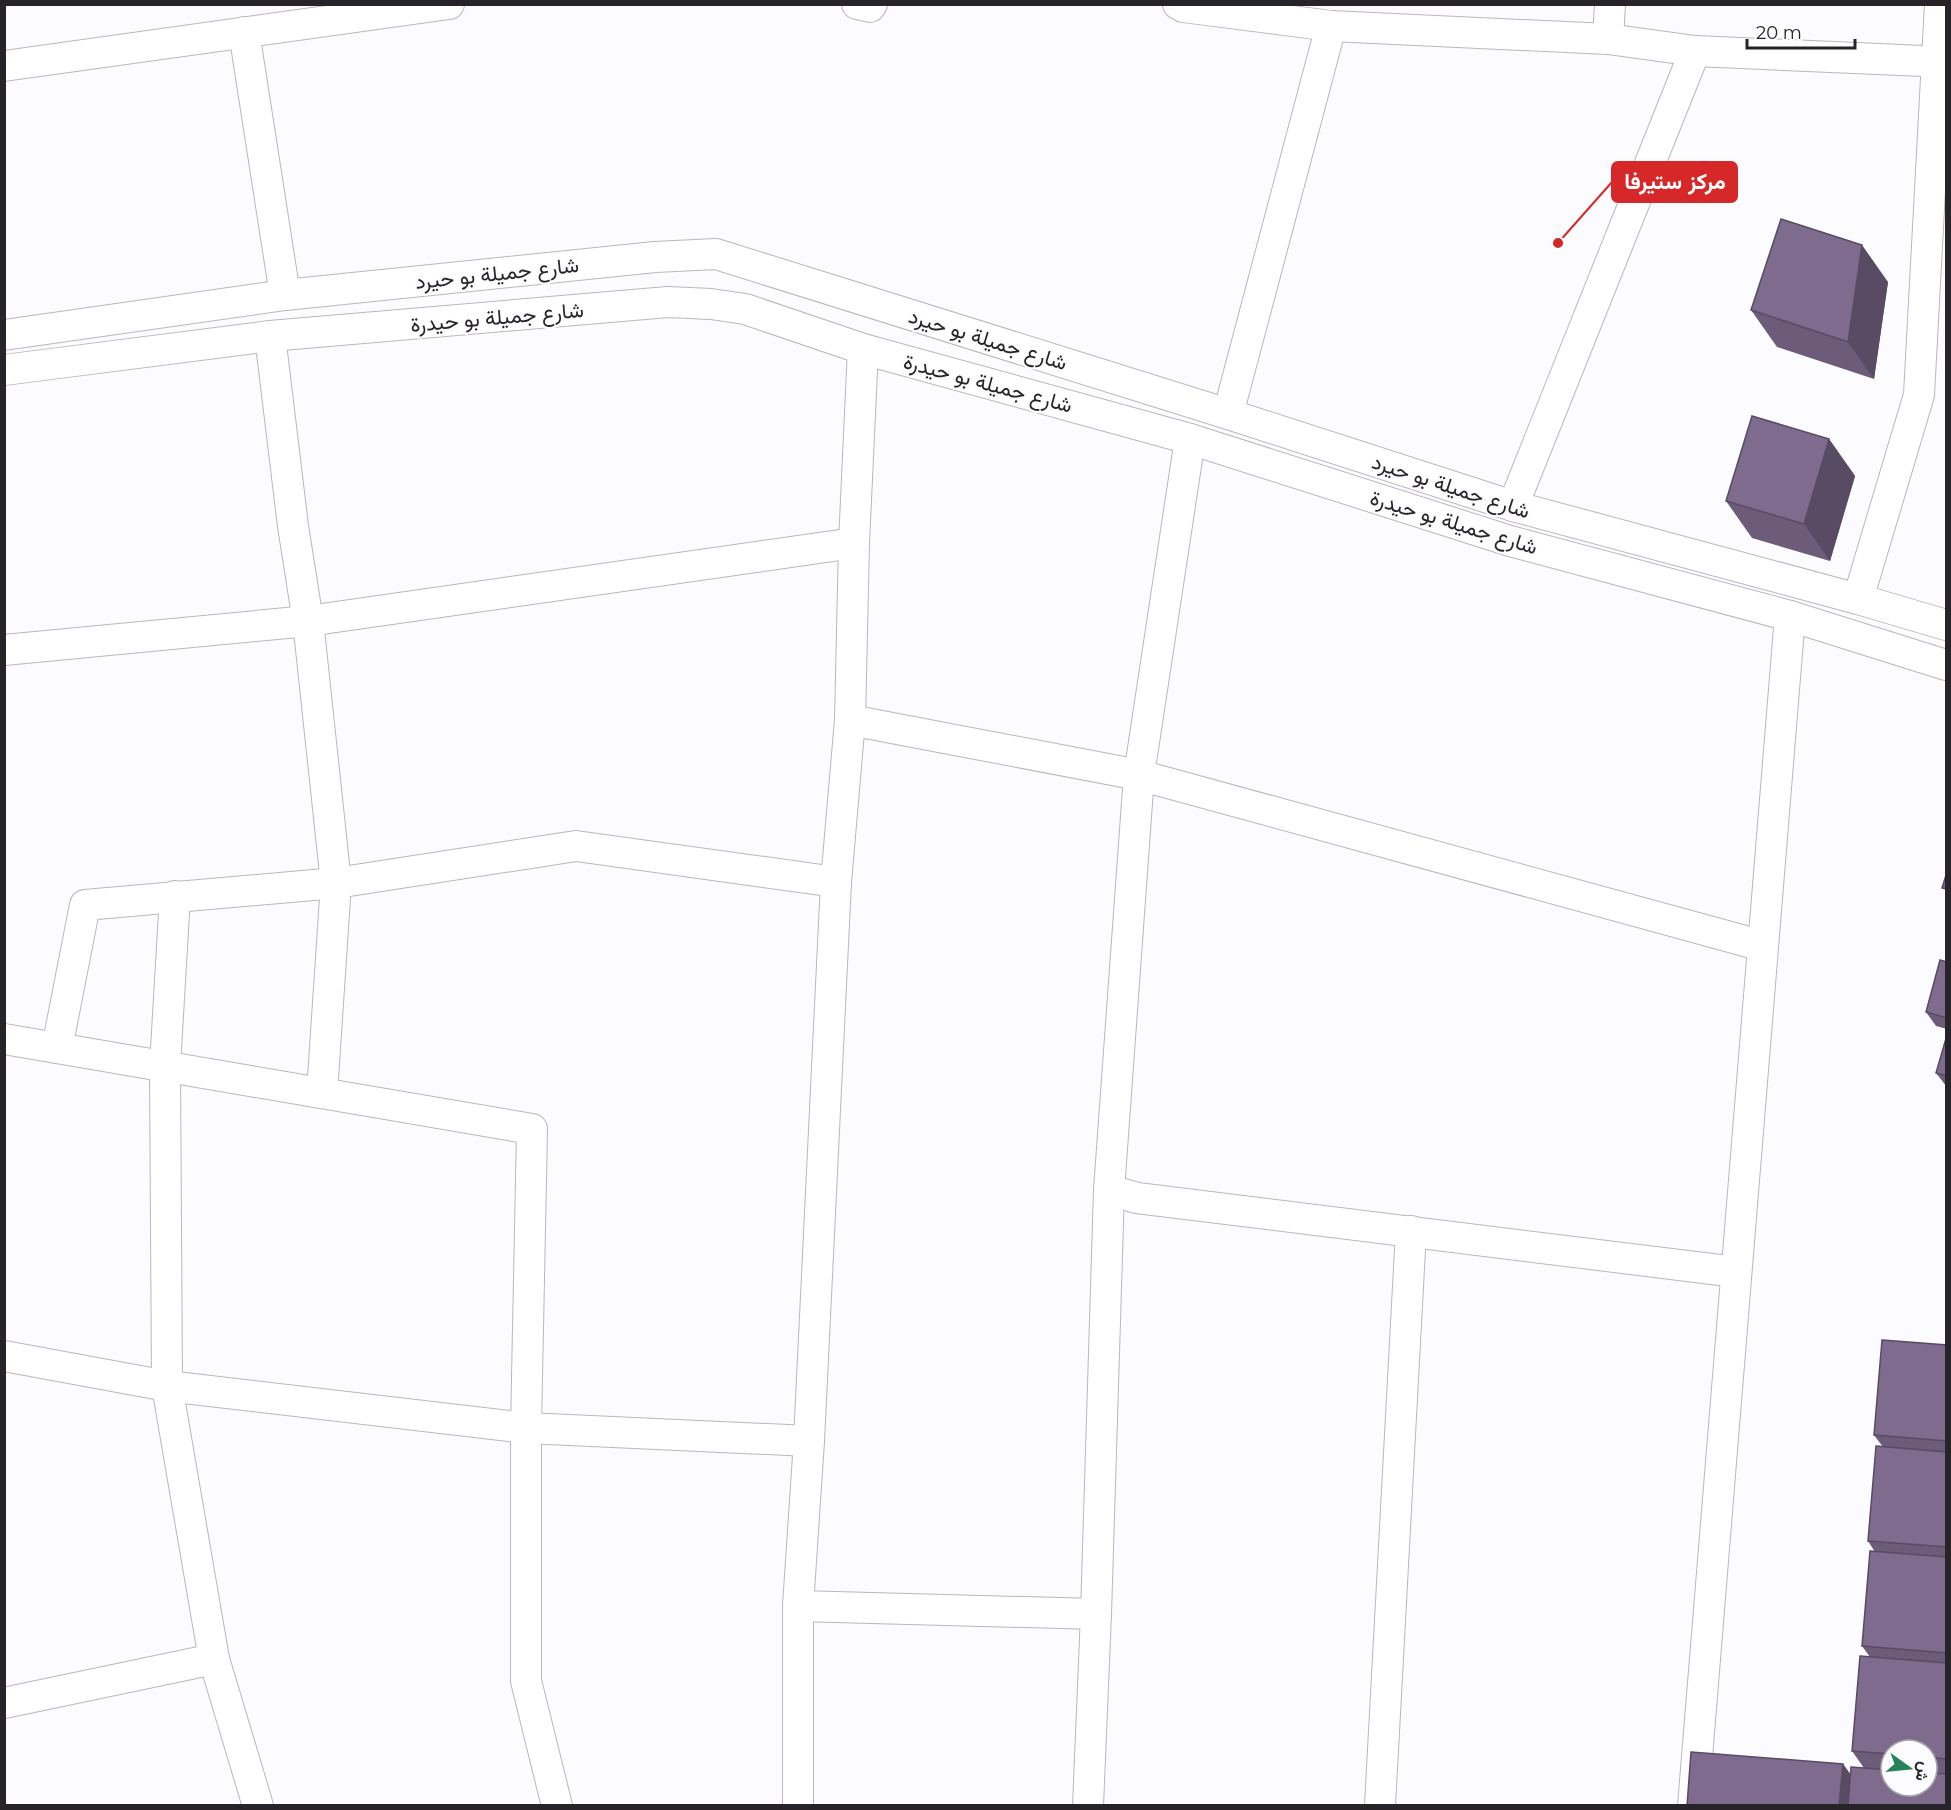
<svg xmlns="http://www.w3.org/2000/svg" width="1951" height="1810" font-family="Montserrat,Vazirmatn,sans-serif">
<rect width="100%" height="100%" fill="#fcfbfd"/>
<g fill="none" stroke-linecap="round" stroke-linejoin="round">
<defs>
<g id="street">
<polyline points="857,4 870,7 872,4"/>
<polyline points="1178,4 1183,7 1331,26 1608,39 1695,51 1946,62"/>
<polyline points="244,32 285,295"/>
<polyline points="1608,39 1610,4"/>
<polyline points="4,66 449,4"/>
<polyline points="4,335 285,295 655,257 716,254 1228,414 1513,506 1858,599 1946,625"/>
<polyline points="270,336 293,526 308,621 336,883 322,1093"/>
<polyline points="4,370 270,336 668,302 711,304 745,309 863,349 1190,439 1510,541 1790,616 1946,665"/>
<polyline points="1228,414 1331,26"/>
<polyline points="1513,506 1695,51"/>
<polyline points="1858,599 1919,395 1940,4"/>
<polyline points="4,650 308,621 854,543"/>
<polyline points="850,720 1139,775 1763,946"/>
<polyline points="175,896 165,1066 167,1386 214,1659 258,1806"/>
<polyline points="4,1039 532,1129 526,1428 526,1681 557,1806"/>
<polyline points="57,1048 85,905 336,883 576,846 836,882"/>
<polyline points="1109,1190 1137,1198 1736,1272"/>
<polyline points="4,1356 167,1386 526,1428 809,1441"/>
<polyline points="798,1606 1096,1614"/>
<polyline points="4,1703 214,1659"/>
<polyline points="798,1806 798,1606 809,1441 836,882 850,720 854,543 863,349"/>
<polyline points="1088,1806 1096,1614 1109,1190 1139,775 1190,439"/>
<polyline points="1380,1806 1411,1231"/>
<polyline points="1693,1806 1790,616"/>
</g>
</defs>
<!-- street casing -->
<use href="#street" stroke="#bcb5c1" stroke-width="32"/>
<!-- street -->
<use href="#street" stroke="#fff" stroke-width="30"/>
</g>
<!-- wall -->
<g fill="#6c5c79" fill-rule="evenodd">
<polygon points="1888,282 1874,379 1777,347 1751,310"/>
<polygon points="1829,439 1855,476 1830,561 1752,538 1726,501"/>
<polygon points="1947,962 1947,1029 1936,1026 1926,1012"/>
<polygon points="1947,1035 1947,1087 1936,1073"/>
<path d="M 1947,1345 L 1947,1806 L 1687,1806 L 1843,1764 L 1851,1775 L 1864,1768 L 1852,1751 L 1870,1657 L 1862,1646 L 1875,1552 L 1868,1541 L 1883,1447 L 1874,1435 ZM 1891,1750 L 1927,1750 L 1927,1786 L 1891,1786 Z"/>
</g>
<!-- shaded-wall -->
<g fill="#584b63">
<polygon points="1862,245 1888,282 1874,379 1848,342"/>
<polygon points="1829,439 1855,476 1830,561 1804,524"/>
<polygon points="1843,1764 1869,1801 1868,1806 1839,1806"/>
</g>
<!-- building -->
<g fill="#7e6b8d" stroke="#584b63" stroke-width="1.5">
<polygon points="1781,219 1862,245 1848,342 1751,310"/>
<polygon points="1752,416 1829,439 1804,524 1726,501"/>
<polygon points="1947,872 1947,889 1942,888"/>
<polygon points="1940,960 1947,962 1947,1018 1926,1012"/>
<polygon points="1947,1035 1947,1076 1936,1073"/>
<polygon points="1882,1340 1947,1345 1947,1441 1874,1435"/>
<polygon points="1876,1446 1947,1452 1947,1547 1868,1541"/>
<polygon points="1870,1551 1947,1557 1947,1653 1862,1646"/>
<polygon points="1860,1656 1947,1663 1947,1759 1927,1757 1927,1750 1891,1750 1891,1754 1852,1751"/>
<polygon points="1691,1752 1843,1764 1839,1806 1687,1806"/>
<polygon points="1851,1767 1891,1770 1891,1786 1927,1786 1927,1773 1947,1774 1947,1806 1848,1806"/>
</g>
<g text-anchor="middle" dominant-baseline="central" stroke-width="4.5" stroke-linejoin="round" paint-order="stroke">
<!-- street labels -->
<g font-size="21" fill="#272429" stroke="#fcfbfd">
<text transform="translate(497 273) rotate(-6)">شارع جميلة بو حيرد</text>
<text transform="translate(497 317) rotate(-5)">شارع جميلة بو حيدرة</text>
<text transform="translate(988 339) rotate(17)">شارع جميلة بو حيرد</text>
<text transform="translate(988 383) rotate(15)">شارع جميلة بو حيدرة</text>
<text transform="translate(1451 486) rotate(18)">شارع جميلة بو حيرد</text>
<text transform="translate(1454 522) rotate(17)">شارع جميلة بو حيدرة</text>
</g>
</g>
<!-- callouts -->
<path fill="none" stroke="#d62828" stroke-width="2" d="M1558 243L1612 182"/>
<circle fill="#d62828" stroke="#fcfbfd" stroke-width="2" cx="1558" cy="243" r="6"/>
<rect fill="#d62828" stroke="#d62828" stroke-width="2" x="1612" y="162" width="125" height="40" rx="6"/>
<g font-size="22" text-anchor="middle" font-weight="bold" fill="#fff">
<text x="1675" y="189">مركز ستيرفا</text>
</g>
<!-- border -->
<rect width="1951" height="1810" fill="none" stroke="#272429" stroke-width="12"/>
<!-- north arrow -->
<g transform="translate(1909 1768) rotate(105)"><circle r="28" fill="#fcfbfd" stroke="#a7a5a8" stroke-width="1.5"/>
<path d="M0-4.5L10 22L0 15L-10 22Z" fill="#268359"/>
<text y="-9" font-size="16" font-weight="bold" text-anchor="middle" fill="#272429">ش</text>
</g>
<!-- scale -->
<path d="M1747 39v9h108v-9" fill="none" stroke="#272429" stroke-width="3"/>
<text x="1756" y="39" font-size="18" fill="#272429" stroke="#fcfbfd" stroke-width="4.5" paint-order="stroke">20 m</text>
</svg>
